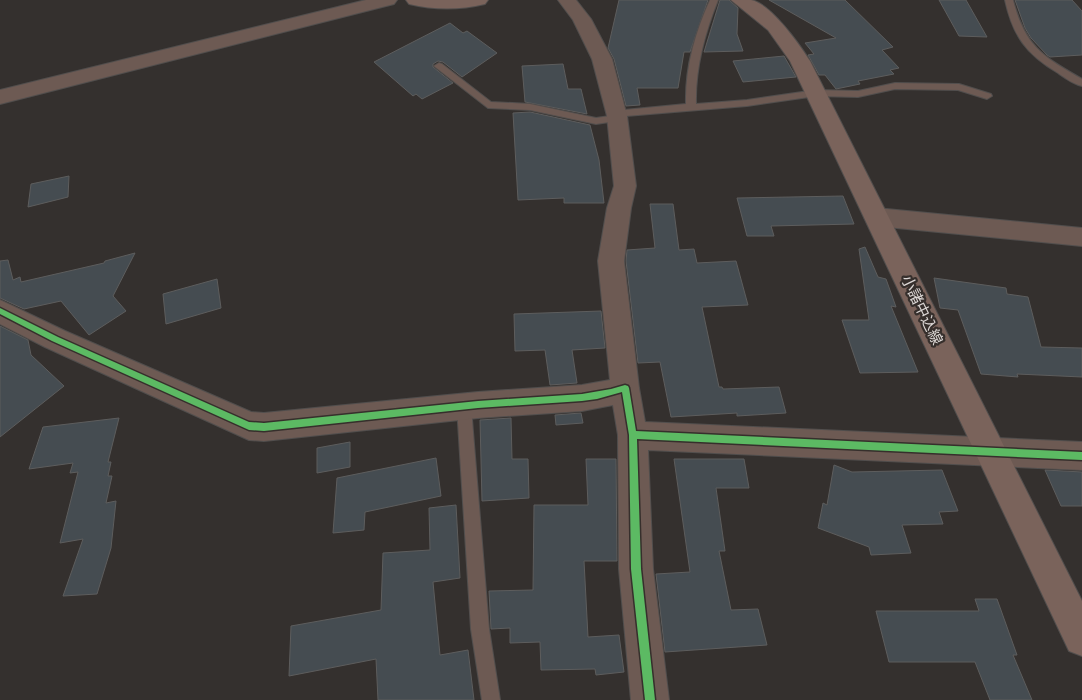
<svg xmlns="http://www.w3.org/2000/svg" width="1082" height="700" font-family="'Fira Sans Condensed','Noto Sans JP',sans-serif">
<rect width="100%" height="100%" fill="#34302e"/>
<!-- building -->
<g fill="#454c51" stroke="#5d5d5d">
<polygon points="619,0 708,0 690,52 684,52 678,88 637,88 640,105 626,106 614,59 608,48"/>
<polygon points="720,0 729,0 738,8 737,34 743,51 704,52"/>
<polygon points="769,0 845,0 893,47 882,50 899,68 890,70 894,74 858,81 860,84 836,89 825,75 819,75 808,55 814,54 805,43 836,38"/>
<polygon points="939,0 966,0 987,37 959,36"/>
<polygon points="1015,0 1072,0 1082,11 1082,55 1050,57 1047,55 1031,38 1025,28"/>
<polygon points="450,23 463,33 467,31 497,53 462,77 443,62 438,61 433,64 433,67 453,83 422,99 416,94 413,96 374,62"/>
<polygon points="784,56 796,77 743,82 733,61"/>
<polygon points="563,64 568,89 581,89 587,114 525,102 522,66"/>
<polygon points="530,112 590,125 599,160 604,203 564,203 564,198 518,200 513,113"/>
<polygon points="69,176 68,197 28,207 31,184"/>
<polygon points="843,196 854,224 771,226 774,236 747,236 737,198"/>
<polygon points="650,204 673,204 679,250 694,249 697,263 736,261 748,305 702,307 719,387 722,387 723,389 779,387 786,413 737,416 737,413 671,417 660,362 638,363 626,261 627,250 655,248"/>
<polygon points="865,247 878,277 886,279 896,307 891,306 918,372 860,373 842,320 869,320 859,249"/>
<polygon points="135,253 113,296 126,311 89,335 61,301 24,309 0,298 0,261 8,260 13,280 20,277 21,282 104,263 105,261"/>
<polygon points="934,278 1006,288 1007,294 1028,297 1041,347 1082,348 1082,377 1017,374 1018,377 981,374 958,310 940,308"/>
<polygon points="217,279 221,308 166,324 163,294"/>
<polygon points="601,311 605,348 572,350 577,383 550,385 545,350 515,351 514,314"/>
<polygon points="0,326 28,340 31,355 64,386 0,437"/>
<polygon points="581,413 583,423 556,425 555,415"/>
<polygon points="119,418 108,462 111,462 108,476 112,476 106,503 116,501 111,548 97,594 63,596 83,539 60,543 78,472 70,473 73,463 29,469 43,427"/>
<polygon points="511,418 512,459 528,459 529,498 482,501 480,420"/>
<polygon points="350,442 350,467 317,473 317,448"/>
<polygon points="436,458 441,496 365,512 364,530 333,533 337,478"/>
<polygon points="586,459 616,459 617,561 584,561 588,637 619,635 624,672 596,675 595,669 541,670 540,642 510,643 510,628 491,629 489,591 533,590 534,505 588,505"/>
<polygon points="674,459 744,459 749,488 716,488 725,551 719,551 731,610 758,609 767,645 665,652 656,574 690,572"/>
<polygon points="834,465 852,472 942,470 958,511 939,512 943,524 902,525 911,553 871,555 869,547 818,528 823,503 827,505"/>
<polygon points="1045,470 1082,472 1082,506 1061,506"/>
<polygon points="456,505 460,578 433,582 440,655 468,650 474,700 378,700 376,659 289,676 291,626 381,610 383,553 430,550 429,508"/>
<polygon points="975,599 997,599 1017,655 1013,655 1032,700 990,700 975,662 889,662 876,611 979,611"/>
</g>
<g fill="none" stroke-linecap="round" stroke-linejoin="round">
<defs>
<g id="service">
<path d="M 710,0 L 718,0 C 705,32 695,69 696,104 L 747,100 L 816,90 L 858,91 L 895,83 L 959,84 L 991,94 L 992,96 L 987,99 L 958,90 L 895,89 L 858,97 L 816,96 L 747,106 L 626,116 L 616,121 L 596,124 L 530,110 L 488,108 L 434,66 L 439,63 L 442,64 L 491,102 L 530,104 L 596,118 L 610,116 L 624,110 L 686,104 C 685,69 695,32 710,0 Z"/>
<path d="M 1005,0 L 1013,0 C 1025,46 1042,56 1082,79 L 1082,86 C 1073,84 1065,78 1058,73 C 1026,54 1013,36 1005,0 Z"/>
<polygon points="464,400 469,402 471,407 489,629 500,700 482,700 471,629 457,407 459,402"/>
</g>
<g id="minor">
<polygon points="366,0 397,0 394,4 0,104 0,90"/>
<polygon points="558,0 576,0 591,19 612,59 627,116 636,186 631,208 624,261 639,388 645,422 1082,442 1082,470 648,450 653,569 669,700 631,700 619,569 618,435 613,405 582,411 478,418 264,441 249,440 45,347 0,324 0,300 65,331 251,412 264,413 478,392 582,385 610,380 598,261 607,208 614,186 607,116 592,59 573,20"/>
<polygon points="876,208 1082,228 1082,246 876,226 868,223 864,217 868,211"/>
</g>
<g id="secondary">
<path d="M 406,0 L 488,0 L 485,4 C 460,10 434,10 409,4 Z"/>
<path d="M 731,0 C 737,0 745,0 751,0 C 770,3 800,45 810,61 L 1082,601 L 1082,656 L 1069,651 L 790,61 L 768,30 Z"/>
</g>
</defs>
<!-- service casing -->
<use href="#service" stroke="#514e4d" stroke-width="2"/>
<!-- minor casing -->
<use href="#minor" stroke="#514e4d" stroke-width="2"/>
<!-- secondary casing -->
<use href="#secondary" stroke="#514e4d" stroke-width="2"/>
<!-- service -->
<use href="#service" fill="#6d5a53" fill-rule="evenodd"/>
<!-- minor -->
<use href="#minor" fill="#6d5a53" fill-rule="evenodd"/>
<!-- secondary -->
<use href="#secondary" fill="#7a635b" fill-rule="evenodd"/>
<defs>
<polygon id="cycleway" points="0,308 58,337 249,422 264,423 478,401 582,394 611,389 625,385 628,386 629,388 636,431 1082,452 1082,460 637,439 641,569 655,700 645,700 631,569 629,435 622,392 597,399 582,401 478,408 264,431 249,430 52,341 0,314"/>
</defs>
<!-- cycleway casing -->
<use href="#cycleway" stroke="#362f2c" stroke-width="3"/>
<!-- cycleway -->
<use href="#cycleway" fill="#5cba63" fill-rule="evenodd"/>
</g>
<g text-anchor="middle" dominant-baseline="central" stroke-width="4.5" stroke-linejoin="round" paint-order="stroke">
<!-- street labels -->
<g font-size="15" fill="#dcd7d5" stroke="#362f2c">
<text transform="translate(922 310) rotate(64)">小諸中込線</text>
</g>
</g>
</svg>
